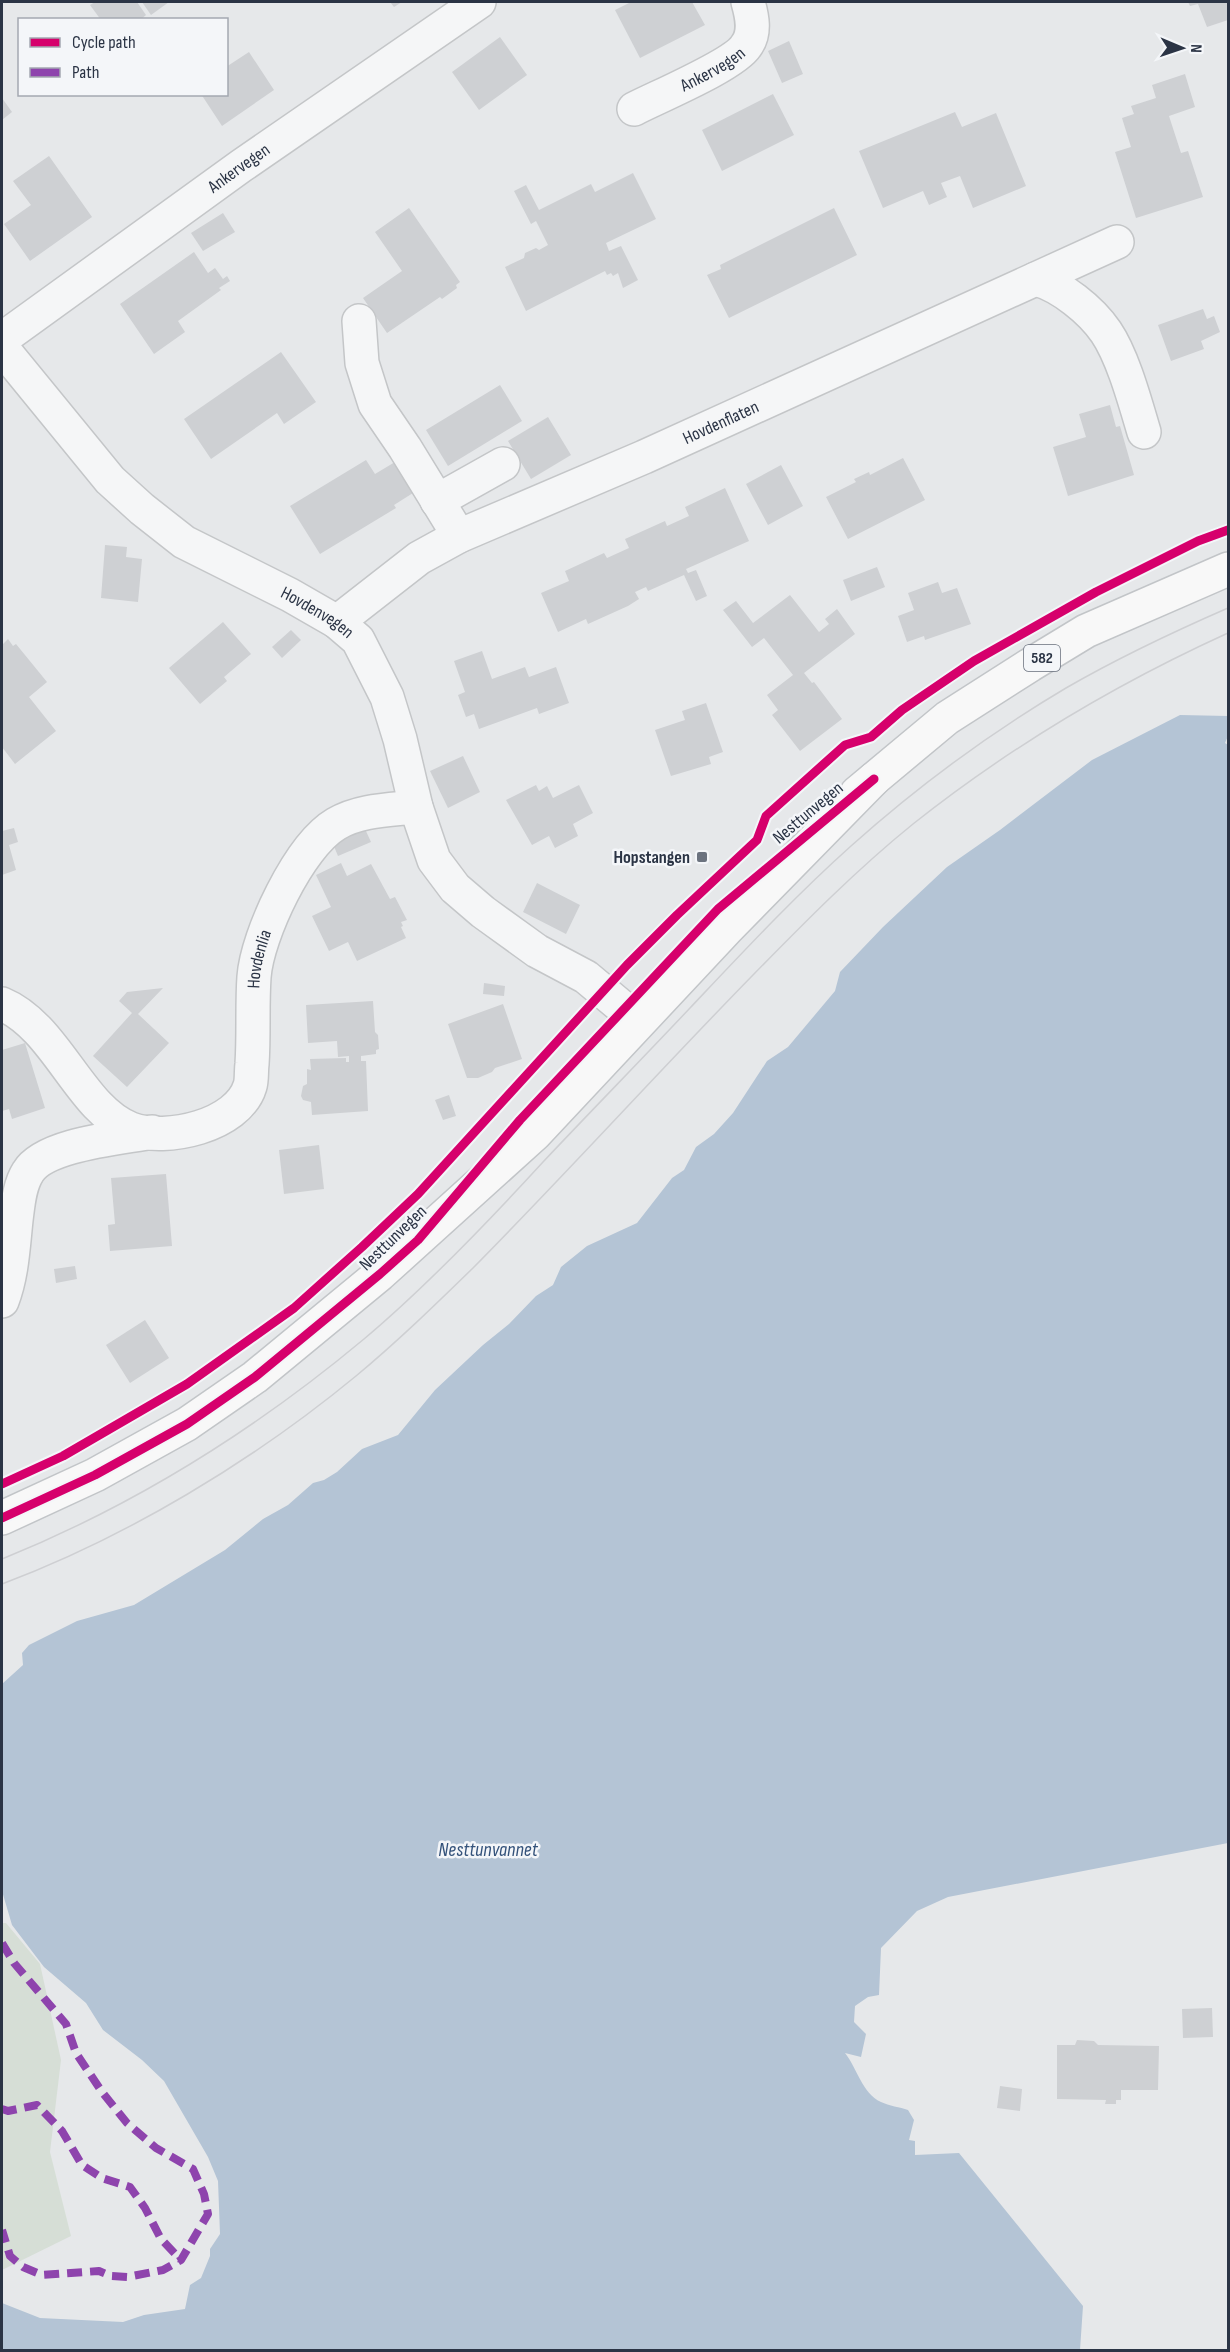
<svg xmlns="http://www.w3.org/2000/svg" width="1230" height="2352" font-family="'Sofia Sans Condensed',sans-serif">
<rect width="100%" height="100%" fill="#e6e8ea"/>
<!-- green -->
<polygon fill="#d6ded6" points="2,1923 6,1923 40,1964 61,2060 50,2152 71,2236 2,2270"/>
<!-- water -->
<path fill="#b4c4d5" d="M 1180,715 L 1228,716 L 1228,736 L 1225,743 L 1228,745 L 1228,1843 L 948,1897 L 917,1911 L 881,1948 L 879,1995 L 868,1997 L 855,2006 L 854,2022 L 866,2034 L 861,2057 L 845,2053 C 857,2068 862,2093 881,2102 C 889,2106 900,2107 908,2110 L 914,2120 L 909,2140 L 915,2141 L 915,2155 L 959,2153 L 1083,2306 L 1080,2350 L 2,2350 L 2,2303 L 40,2318 L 123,2322 L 144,2315 L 185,2309 L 190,2285 L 201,2278 L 210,2256 L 210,2249 L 220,2234 L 218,2181 L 208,2157 L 164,2081 L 142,2060 L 103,2030 L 86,2003 L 44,1967 L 12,1925 L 2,1891 L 2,1684 L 23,1665 L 22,1653 L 29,1645 L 77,1621 L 134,1605 L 225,1550 L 263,1519 L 288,1505 L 313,1483 L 324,1480 L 337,1472 L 362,1449 L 398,1435 L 435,1390 L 483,1345 L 509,1324 L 536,1296 L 553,1285 L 561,1267 L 587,1246 L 637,1223 L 672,1178 L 684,1170 L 696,1147 L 714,1134 L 733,1113 L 767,1061 L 788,1047 L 835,991 L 840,972 L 883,927 L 947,867 L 1000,830 L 1092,760 Z"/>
<!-- building -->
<g fill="#ced0d3">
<polygon points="95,2 137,2 146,15 140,20 101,20 90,5"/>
<polygon points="142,2 169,2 151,15"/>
<polygon points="390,2 402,2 394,7"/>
<polygon points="631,2 692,2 705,25 640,58 615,10"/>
<polygon points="1188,2 1228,2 1228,20 1207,27 1198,4 1190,6"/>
<polygon points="500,37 527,75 479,110 452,72"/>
<polygon points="789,41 803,74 782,83 768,51"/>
<polygon points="249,52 274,90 222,126 201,94 226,94 226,67"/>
<polygon points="1185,74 1195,107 1169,116 1181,153 1188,151 1203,197 1136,218 1115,152 1131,147 1122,118 1134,114 1131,106 1156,98 1152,85"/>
<polygon points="773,94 794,135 722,171 702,130"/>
<polygon points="2,98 12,112 2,120"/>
<polygon points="955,112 962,127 996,113 1026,186 973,208 960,176 941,183 947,197 929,205 923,191 883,208 859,151"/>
<polygon points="49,156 92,217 30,261 4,224 31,205 13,181"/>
<polygon points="633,173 656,219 606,243 609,251 621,246 638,280 623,288 618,273 613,276 611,273 607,275 605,271 526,311 505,267 524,258 525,253 536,248 539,250 548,245 536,221 531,224 514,191 526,185 539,210 591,184 595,192"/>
<polygon points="409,208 460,282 456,285 457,288 442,299 440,297 387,333 363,298 402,271 375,232"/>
<polygon points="834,208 857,255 729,318 707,275 721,269 720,265"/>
<polygon points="223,213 235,232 203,251 191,233"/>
<polygon points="194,252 208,273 215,268 223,279 227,276 230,281 219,288 221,290 178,321 185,332 154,354 120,304"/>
<polygon points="1203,309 1207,319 1214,316 1220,332 1201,341 1204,349 1171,361 1158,325"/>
<polygon points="281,352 316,402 284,424 277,413 211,459 184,419"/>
<polygon points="500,385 522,421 448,466 426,430"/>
<polygon points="1110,405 1116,427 1120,426 1134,475 1068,496 1053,447 1086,437 1079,414"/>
<polygon points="548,417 571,455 531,479 508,441"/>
<polygon points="903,458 925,500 848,539 826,497 856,482 854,479 869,472 870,475"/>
<polygon points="366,460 375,474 395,462 413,493 394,505 396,508 320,554 290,506"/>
<polygon points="781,465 803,506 768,525 746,484"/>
<polygon points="725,488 749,541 686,569 688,573 696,570 707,596 696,601 684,575 648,591 646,587 635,592 639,599 628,606 588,624 586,619 558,632 541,593 569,581 565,571 604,553 607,558 629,548 625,539 665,521 667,526 689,516 685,507"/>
<polygon points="105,545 127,547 126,557 142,559 138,602 101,598"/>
<polygon points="877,567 885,587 851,601 843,580"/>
<polygon points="938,582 942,593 957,588 971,624 925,640 924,636 907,642 898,616 914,610 908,593"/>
<polygon points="790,595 819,632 829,624 825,619 837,609 855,634 804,673 812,683 814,682 842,719 800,751 772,715 778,710 767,695 793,675 764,638 752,647 723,610 736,601 753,623"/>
<polygon points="223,622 251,654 224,677 227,681 200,704 169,668"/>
<polygon points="291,630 301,640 282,658 272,647"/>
<polygon points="8,639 13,646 16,644 47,682 29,697 56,731 15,764 2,747 2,645"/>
<polygon points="482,651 492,679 525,667 529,677 556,667 569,703 539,714 537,708 479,729 474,714 466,717 458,695 465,692 454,661"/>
<polygon points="706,703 723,752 709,757 711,764 671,776 655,730 685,720 682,711"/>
<polygon points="463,756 480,792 448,808 430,771"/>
<polygon points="536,785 539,791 547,786 553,798 579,785 593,813 573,824 578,836 555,848 549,836 532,845 506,800"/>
<polygon points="14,828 18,842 9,845 16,870 2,875 2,831"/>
<polygon points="365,829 371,842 338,856 333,844"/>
<polygon points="341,863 347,876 371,864 390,899 395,897 407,920 401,922 403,926 401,927 406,938 357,961 348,942 329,951 312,916 331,907 316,875"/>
<polygon points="537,883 580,905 566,934 523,912"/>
<polygon points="484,983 505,986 504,996 483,994"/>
<polygon points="163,988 138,1014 169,1043 127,1087 93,1056 132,1013 119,1001 127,992"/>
<polygon points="373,1001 375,1032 378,1035 379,1049 376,1050 376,1054 361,1056 361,1061 366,1061 368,1111 312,1115 311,1102 303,1100 301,1096 303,1086 307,1084 307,1069 311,1070 310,1059 346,1058 346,1062 349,1062 349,1056 338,1057 337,1041 308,1043 306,1005"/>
<polygon points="503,1004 522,1059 495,1068 492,1072 478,1078 467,1078 448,1024"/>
<polygon points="25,1043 45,1108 12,1119 9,1109 2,1111 2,1050"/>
<polygon points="449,1095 456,1116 443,1120 435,1100"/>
<polygon points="319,1145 324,1189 284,1194 279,1150"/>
<polygon points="166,1174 172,1246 110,1251 108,1225 115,1224 111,1178"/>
<polygon points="75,1266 77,1279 56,1283 54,1269"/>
<polygon points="145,1320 169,1358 130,1383 106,1345"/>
<polygon points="1212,2008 1213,2037 1183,2038 1182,2009"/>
<polygon points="1077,2040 1094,2041 1098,2045 1159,2046 1158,2090 1121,2090 1121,2100 1116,2100 1116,2104 1105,2104 1106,2100 1057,2099 1057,2045 1075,2045"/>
<polygon points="1000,2086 1022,2089 1020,2111 997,2108"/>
</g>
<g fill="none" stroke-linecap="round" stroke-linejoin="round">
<defs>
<g id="minor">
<path id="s1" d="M 634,109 C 657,97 734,65 746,46 C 756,33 752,16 748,2"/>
<path d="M 1036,279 C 1061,286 1091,310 1106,332 C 1123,357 1135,402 1144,432"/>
<polyline points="359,321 362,363 375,404 405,448 459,536"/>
<path id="s2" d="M 2,339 L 241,166 L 479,2"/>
<path id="s3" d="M 2,348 L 110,480 L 142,509 L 184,542 L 290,595 L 337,622 L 358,640 L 387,697 L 400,739 L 416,807 L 434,860 L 455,888 L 483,912 L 537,951 L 586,977 L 623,1008"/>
<polyline points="437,501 503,464"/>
<path id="s4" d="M 337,622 L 419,558 L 459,536 L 644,457 L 1117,242"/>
<path id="s5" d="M 2,1004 C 57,1027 80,1110 131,1129 C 166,1142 238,1126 250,1086 C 252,1080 251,1071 252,1064 C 254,1035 252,1006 254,977 C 257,935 299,846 336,824 C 360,810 389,810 416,807"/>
<path d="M 2,1301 C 12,1275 13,1248 16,1220 C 18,1205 19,1186 28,1172 C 45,1144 121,1138 152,1132"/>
</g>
<g id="major">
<polyline points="857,793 947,718 1030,665 1086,631 1228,569"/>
<polyline points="2,1518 95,1475 187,1424 255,1377 380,1274 535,1134 727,929 874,779"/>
</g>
</defs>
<!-- minor casing -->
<use href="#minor" stroke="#c4c6c8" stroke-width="36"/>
<!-- major casing -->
<use href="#major" stroke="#c2c5c8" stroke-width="36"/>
<!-- minor -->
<use href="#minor" stroke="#f5f6f7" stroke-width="33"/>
<!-- major -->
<use href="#major" stroke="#f8f8f8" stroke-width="33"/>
<!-- tram -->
<g stroke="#cecfd2" stroke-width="1.5">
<path d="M 2,1559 C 133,1506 255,1430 364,1339 C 426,1287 488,1222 543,1162 C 591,1111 641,1060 690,1008 C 742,953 794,897 851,846 C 917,787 990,733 1066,688 C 1118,658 1173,632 1228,608"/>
<path d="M 2,1584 C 127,1537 253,1461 356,1376 C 397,1342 435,1305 473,1268 C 568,1172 658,1072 753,975 C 804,923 856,870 913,824 C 1010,747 1116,684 1228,633"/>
</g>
<!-- quiet -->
<g stroke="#8e44ad" stroke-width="8" stroke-dasharray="15 8" stroke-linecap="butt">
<polyline points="2,1943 14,1963 66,2024 76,2053 102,2092 127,2123 156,2148 193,2169 204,2194 208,2214 181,2260 163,2270 127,2277 111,2276 99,2271 42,2275 23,2267 10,2256 2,2230"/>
<polyline points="2,2109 8,2111 37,2105 62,2131 82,2165 102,2178 130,2187 145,2208 161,2239 181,2260"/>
</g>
<defs>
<g id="cycleway">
<polyline points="2,1484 63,1456 187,1384 294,1308 362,1247 418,1194 627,965 677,915 757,840 766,816 845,745 871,737 902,710 974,661 1096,592 1198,541 1228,530"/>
<polyline points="2,1518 95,1475 187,1424 255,1377 380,1274 418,1240 520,1120 718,909 874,779"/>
</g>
</defs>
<!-- cycleway casing -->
<use href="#cycleway" stroke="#f4f6f9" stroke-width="13"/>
<!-- cycleway -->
<use href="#cycleway" stroke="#d6006c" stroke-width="9"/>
</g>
<!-- markers -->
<rect fill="#6c737f" stroke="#f4f6f9" stroke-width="2" x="696" y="851" width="12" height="12" rx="3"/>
<g text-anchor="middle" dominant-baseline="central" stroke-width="5" stroke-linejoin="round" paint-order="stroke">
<!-- shield labels -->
<rect fill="#f4f6f9" stroke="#676e7b" stroke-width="1.5" x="1024" y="645" width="36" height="26" rx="4.5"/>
<g font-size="16" font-weight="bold" fill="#2b3445">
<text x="1042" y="658">582</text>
</g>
<!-- street labels -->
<g font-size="18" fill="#2b3445" stroke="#f4f6f9">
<text stroke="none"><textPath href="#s1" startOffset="88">Ankervegen</textPath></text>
<text stroke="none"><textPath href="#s2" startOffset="292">Ankervegen</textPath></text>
<text stroke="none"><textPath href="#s4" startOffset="435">Hovdenflaten</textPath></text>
<text stroke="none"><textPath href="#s3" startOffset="418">Hovdenvegen</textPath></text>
<text transform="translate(808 813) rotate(-40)">Nesttunvegen</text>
<text stroke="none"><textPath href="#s5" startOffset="447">Hovdenlia</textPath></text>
<text transform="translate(393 1238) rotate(-44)">Nesttunvegen</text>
</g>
<!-- poi labels -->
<g font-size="18" font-weight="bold" fill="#2b3445" stroke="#f4f6f9" text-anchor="end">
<text x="690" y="857">Hopstangen</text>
</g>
<!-- water labels -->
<g font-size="20" font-style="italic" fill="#34527a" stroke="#f4f6f9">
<text x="488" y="1850">Nesttunvannet</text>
</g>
</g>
<!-- border -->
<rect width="1230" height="2352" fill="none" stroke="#2b3445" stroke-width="6"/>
<!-- legend -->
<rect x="18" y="18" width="210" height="78" fill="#f4f6f9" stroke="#a4a8b1" stroke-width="1.5"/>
<rect x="30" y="38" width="30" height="9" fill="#d6006c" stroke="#a4a8b1" stroke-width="1.5"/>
<text x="72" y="48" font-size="18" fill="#2b3445">Cycle path</text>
<rect x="30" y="68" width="30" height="9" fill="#8e44ad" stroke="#a4a8b1" stroke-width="1.5"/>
<text x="72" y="78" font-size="18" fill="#2b3445">Path</text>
<!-- north arrow -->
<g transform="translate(1182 48) rotate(92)" stroke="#f4f6f9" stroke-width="4.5" paint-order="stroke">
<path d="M0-4.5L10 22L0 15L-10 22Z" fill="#2b3445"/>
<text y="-9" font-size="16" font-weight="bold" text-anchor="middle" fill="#2b3445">N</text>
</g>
</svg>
